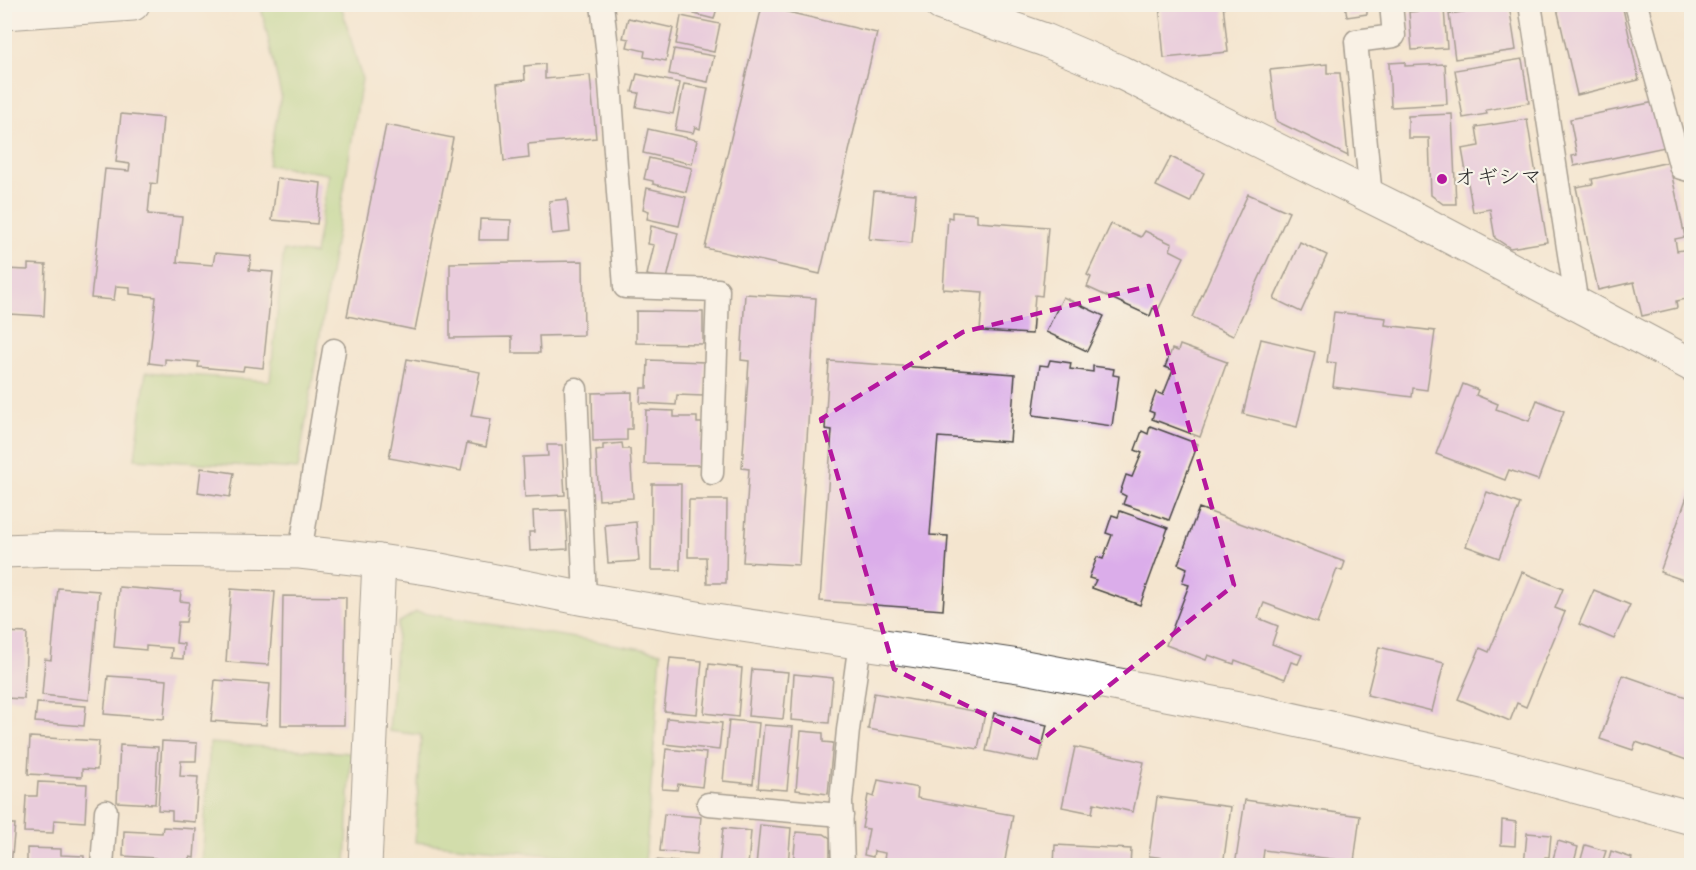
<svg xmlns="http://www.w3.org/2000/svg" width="1696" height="870" font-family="Dekko,'Klee One',sans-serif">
<rect width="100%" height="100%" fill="#f7f3e8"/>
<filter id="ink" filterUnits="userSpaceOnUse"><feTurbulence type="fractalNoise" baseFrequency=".0167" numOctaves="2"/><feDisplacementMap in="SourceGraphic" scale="12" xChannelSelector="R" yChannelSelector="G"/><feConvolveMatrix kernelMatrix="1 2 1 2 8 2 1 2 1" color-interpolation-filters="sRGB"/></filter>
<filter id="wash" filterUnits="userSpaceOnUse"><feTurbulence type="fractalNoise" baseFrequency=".008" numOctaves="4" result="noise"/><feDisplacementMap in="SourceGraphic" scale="24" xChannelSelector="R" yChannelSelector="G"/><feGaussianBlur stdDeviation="1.35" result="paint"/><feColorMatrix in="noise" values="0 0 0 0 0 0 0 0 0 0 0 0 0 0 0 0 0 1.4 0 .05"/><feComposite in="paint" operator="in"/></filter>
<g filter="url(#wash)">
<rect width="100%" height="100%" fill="#f4e5cf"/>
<!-- green -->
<g fill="#a8d37f" stroke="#6a7f55" stroke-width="1.5">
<polygon points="267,5 341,5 362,79 298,469 135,459 146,372 270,381 284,250 315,254 329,174 268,165 281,95 261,7"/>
<polygon points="416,612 661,652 645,864 415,842 421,735 389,731 398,623"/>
<polygon points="210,743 351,753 346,865 202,865"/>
</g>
<g id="blocks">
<!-- building -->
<g fill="#dbadea">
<polygon points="665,4 692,4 690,12 665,7"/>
<polygon points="696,4 718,4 714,19 694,14"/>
<polygon points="1159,4 1223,4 1228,52 1164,58"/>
<polygon points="1345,4 1383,4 1383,6 1367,8 1367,14 1347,17"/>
<polygon points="1556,4 1622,4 1639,80 1577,95"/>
<polygon points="1509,5 1516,50 1455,59 1449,14"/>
<polygon points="762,6 877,33 820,274 705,248"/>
<polygon points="1444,9 1447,48 1412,50 1409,12"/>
<polygon points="681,16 720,24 714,52 676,44"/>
<polygon points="628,18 673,28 666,61 644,57 645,51 627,47 629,39 623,38"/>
<polygon points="674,49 714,56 708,82 669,74"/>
<polygon points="1522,59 1529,103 1486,110 1487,114 1463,118 1455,70"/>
<polygon points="1405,62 1405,66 1445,64 1447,104 1391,107 1389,63"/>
<polygon points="545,64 545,79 590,75 596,138 528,144 529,158 504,161 497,83 525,80 524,66"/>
<polygon points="1327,64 1327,73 1340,73 1348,156 1276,121 1270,70"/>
<polygon points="637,74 680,83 673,114 636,107 639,93 632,92"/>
<polygon points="684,84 708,88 700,129 695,127 693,133 675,130"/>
<polygon points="1655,102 1665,147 1574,166 1572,156 1577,155 1570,119"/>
<polygon points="121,114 163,118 157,184 151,183 148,214 182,217 177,262 213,265 215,253 251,256 249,270 273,272 263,368 244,366 243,371 198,367 199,362 165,359 165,365 149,363 156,297 130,294 130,287 116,286 114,300 91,298 105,169 129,171 130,164 116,162"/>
<polygon points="1452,114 1456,204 1443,204 1431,195 1429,138 1408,138 1408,116"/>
<polygon points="1527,119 1547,242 1510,248 1495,238 1490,209 1473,212 1462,149 1479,146 1476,127"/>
<polygon points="386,125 453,138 415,330 347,316"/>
<polygon points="648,129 697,140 692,164 643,153"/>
<polygon points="1171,157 1204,173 1190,202 1156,186"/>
<polygon points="649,158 692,168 686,192 653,184 653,181 644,179"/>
<polygon points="1669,162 1685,237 1675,239 1677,251 1689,249 1692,262 1692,298 1676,301 1677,308 1642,316 1634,282 1598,290 1576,187 1593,184 1592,179"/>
<polygon points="277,178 321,183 317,224 272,220"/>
<polygon points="647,188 686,197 679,226 647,219 649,211 643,209"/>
<polygon points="874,191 916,194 912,243 869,239"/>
<polygon points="1248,194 1289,212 1233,336 1192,317"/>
<polygon points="567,199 570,232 552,234 549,201"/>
<polygon points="952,212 977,214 977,222 1048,227 1042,296 1035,295 1032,334 980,331 983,292 943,289 948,217 952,218"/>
<polygon points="480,219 511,220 510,240 479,240"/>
<polygon points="1111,224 1141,237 1145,231 1172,244 1170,250 1184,257 1158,310 1153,308 1150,316 1087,287 1091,277 1087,275"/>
<polygon points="651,226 678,233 667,279 647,275 654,245 648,244"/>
<polygon points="1300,242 1327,255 1301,312 1274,299"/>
<polygon points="583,261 584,335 539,336 540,353 512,353 512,337 450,338 450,263"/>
<polygon points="28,264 46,265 44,316 9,314 6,370 4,370 4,269 28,270"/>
<polygon points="745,294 816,298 799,565 743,562 749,469 742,468 749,361 741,360"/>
<polygon points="1063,297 1104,316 1087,351 1046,332"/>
<polygon points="636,311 703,312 703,344 636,343"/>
<polygon points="1334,312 1386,318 1385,325 1435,331 1427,390 1413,388 1412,397 1333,387 1336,363 1327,362"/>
<polygon points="1261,339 1315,352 1297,427 1243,414"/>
<polygon points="1180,345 1227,362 1200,437 1152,419 1154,413 1149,411 1156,392 1163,395 1173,370 1165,367 1172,349 1178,351"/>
<polygon points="407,359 480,372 471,416 491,419 486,447 467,443 461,471 389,458"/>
<polygon points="648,360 705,362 704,396 677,395 676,405 640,403 641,388 647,388"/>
<polygon points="1050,360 1071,363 1070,369 1093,372 1093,366 1114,369 1113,375 1119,376 1112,426 1033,415 1040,365 1048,366"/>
<polygon points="829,361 1015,374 1010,442 938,437 930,535 948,536 943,610 820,601 832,430 825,429"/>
<polygon points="1463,384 1478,390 1476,395 1498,404 1496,409 1529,421 1537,400 1564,411 1538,480 1509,470 1505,480 1436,454"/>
<polygon points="632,392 632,429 627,429 627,440 593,441 592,393"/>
<polygon points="646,410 674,411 674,417 697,417 697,423 702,423 701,465 644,464"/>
<polygon points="1150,426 1198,444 1169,520 1123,504 1126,496 1120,493 1126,475 1132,477 1142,453 1135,450 1142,431 1148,434"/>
<polygon points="622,443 623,449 630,449 633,498 599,500 596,451 603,450 603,445"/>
<polygon points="547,445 562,445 565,495 525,497 523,457 548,456"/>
<polygon points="201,468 234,473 230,497 198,492"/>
<polygon points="652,484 681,484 680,570 651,570"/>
<polygon points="1689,491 1692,492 1692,583 1660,572"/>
<polygon points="1487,492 1520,504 1499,558 1466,546"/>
<polygon points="689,500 727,500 726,583 707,583 706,557 688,557"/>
<polygon points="1199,508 1345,562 1342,571 1337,569 1317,623 1264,603 1258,618 1278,626 1272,644 1302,655 1298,664 1291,662 1285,679 1235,660 1234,664 1208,655 1206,660 1166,645 1189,585 1182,583 1187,568 1178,564"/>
<polygon points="566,510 568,549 530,551 529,532 534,532 533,511"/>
<polygon points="1120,511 1168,528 1140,605 1092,588 1096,580 1089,578 1097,557 1103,559 1112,535 1106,533 1112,515 1118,517"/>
<polygon points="636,522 639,561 608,563 605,525"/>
<polygon points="1522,572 1563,589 1555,608 1565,612 1526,707 1517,703 1510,721 1458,699 1480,648 1489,652"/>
<polygon points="119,587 181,592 180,601 189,602 186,622 178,622 176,643 184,644 183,659 171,658 172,648 146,646 146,650 114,647"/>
<polygon points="58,588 99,591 89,700 42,695 45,659 51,660"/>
<polygon points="231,589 275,592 269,665 226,662"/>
<polygon points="1594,590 1630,605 1614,639 1579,624"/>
<polygon points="283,596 346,597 344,725 281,725"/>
<polygon points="4,632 27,633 24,699 4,698"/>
<polygon points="1379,647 1444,663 1432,711 1367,695"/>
<polygon points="670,658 702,661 697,714 664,711"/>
<polygon points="709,664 742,668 738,717 704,713"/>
<polygon points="752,669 788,672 783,719 748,716"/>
<polygon points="794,674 833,678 829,723 791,720"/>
<polygon points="1623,675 1692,699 1692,762 1636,742 1633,750 1600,739"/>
<polygon points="108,676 167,680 164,719 104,714"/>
<polygon points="215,680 270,684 266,725 211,721"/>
<polygon points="874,693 985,713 978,749 868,729"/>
<polygon points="37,703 86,706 84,726 35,722"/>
<polygon points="994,713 1047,725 1039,762 986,751"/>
<polygon points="667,718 722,723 719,750 664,744"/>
<polygon points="729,720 759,723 753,784 723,781"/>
<polygon points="764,725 793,727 787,790 758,788"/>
<polygon points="801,731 823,733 823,742 833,743 828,794 796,790"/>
<polygon points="30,737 99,741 97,770 82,769 82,777 28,774"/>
<polygon points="162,741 197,743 196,761 181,761 180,776 198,777 195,822 172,820 172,811 158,810"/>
<polygon points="120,745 158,747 155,804 117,802"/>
<polygon points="1075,747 1144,762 1133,812 1094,803 1092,813 1062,807"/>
<polygon points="666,749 706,753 702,787 678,784 677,790 662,789"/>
<polygon points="878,780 918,788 917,798 1013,815 1004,866 916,866 884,860 885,853 874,851 873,857 864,855 869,829 862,828 868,795 874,797"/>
<polygon points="38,782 87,784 85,822 54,820 53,833 24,832 26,796 37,796"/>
<polygon points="1157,797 1231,807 1223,866 1149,856"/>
<polygon points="1245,800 1360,816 1354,862 1264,850 1262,866 1235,866"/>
<polygon points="664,814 701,817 697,854 660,851"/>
<polygon points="1502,820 1516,822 1515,846 1501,845"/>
<polygon points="4,824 15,824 11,866 4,866"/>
<polygon points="760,825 791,828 788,866 756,866"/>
<polygon points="163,827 196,829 194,858 190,857 189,866 154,866 155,858 123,856 124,831 162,833"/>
<polygon points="723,828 751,831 748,866 719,866"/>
<polygon points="796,832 824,834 830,838 830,866 793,866"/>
<polygon points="1527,833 1551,835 1549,857 1545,857 1544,866 1524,866"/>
<polygon points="1558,841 1578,847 1573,866 1551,866"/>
<polygon points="1055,845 1131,849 1130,866 1054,866"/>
<polygon points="1585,845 1606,851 1601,866 1579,866"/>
<polygon points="27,848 61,849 61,855 84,856 84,866 27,866"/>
<polygon points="1611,851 1632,858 1630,866 1607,866"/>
<polygon points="656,860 698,864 698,866 655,866"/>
</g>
</g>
</g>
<g filter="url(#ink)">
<use href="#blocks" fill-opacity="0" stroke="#494744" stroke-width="1.5"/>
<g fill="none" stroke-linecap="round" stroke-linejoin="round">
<defs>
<g id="service">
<polyline points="602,4 608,56 625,287 718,290 712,473"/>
<polyline points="1530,4 1577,305"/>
<polyline points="1636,4 1681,168 1692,171"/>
<polyline points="1371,197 1356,41 1394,36 1391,4"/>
<polyline points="576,389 585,599"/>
<polyline points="300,552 334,350"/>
<polyline points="708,804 842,815"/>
<polyline points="102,866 106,811"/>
<polyline points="843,866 841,802 848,730 860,642"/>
</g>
<g id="minor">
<polyline points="941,4 1045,40 1120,72 1418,220 1692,365"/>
<polyline points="4,13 133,4"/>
<polyline points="4,551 56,549 300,552 379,561 440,570 585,599 715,621 1025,667 1255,711 1500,766 1692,818"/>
<polyline points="365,866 379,561"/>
</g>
</defs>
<!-- service casing -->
<use href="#service" stroke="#494744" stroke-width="25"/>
<!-- minor casing -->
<use href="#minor" stroke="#494744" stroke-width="35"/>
<!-- service -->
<use href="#service" stroke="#fff" stroke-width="22"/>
<!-- minor -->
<use href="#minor" stroke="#fff" stroke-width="33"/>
</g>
</g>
<!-- marked area -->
<path d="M0 0H1696V870H0ZM 1149,286 L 1234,585 L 1039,742 L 894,669 L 821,419 L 963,332 Z" fill="#f4e5cf" fill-opacity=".55" fill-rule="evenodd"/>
<path fill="none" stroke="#b5179e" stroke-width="4.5" stroke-dasharray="12 8" stroke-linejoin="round" d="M 1149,286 L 1234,585 L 1039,742 L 894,669 L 821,419 L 963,332 Z"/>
<!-- markers -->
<circle fill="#b5179e" stroke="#f7f3e8" stroke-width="2" cx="1442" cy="179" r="6"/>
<g text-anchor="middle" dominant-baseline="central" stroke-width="4.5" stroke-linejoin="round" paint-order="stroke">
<!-- poi labels -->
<g font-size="22" fill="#2b2b2b" stroke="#f7f3e8" text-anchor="start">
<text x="1454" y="179">オギシマ</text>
</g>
</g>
<!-- margin -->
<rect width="1696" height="870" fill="none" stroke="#f7f3e8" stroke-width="24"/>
</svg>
